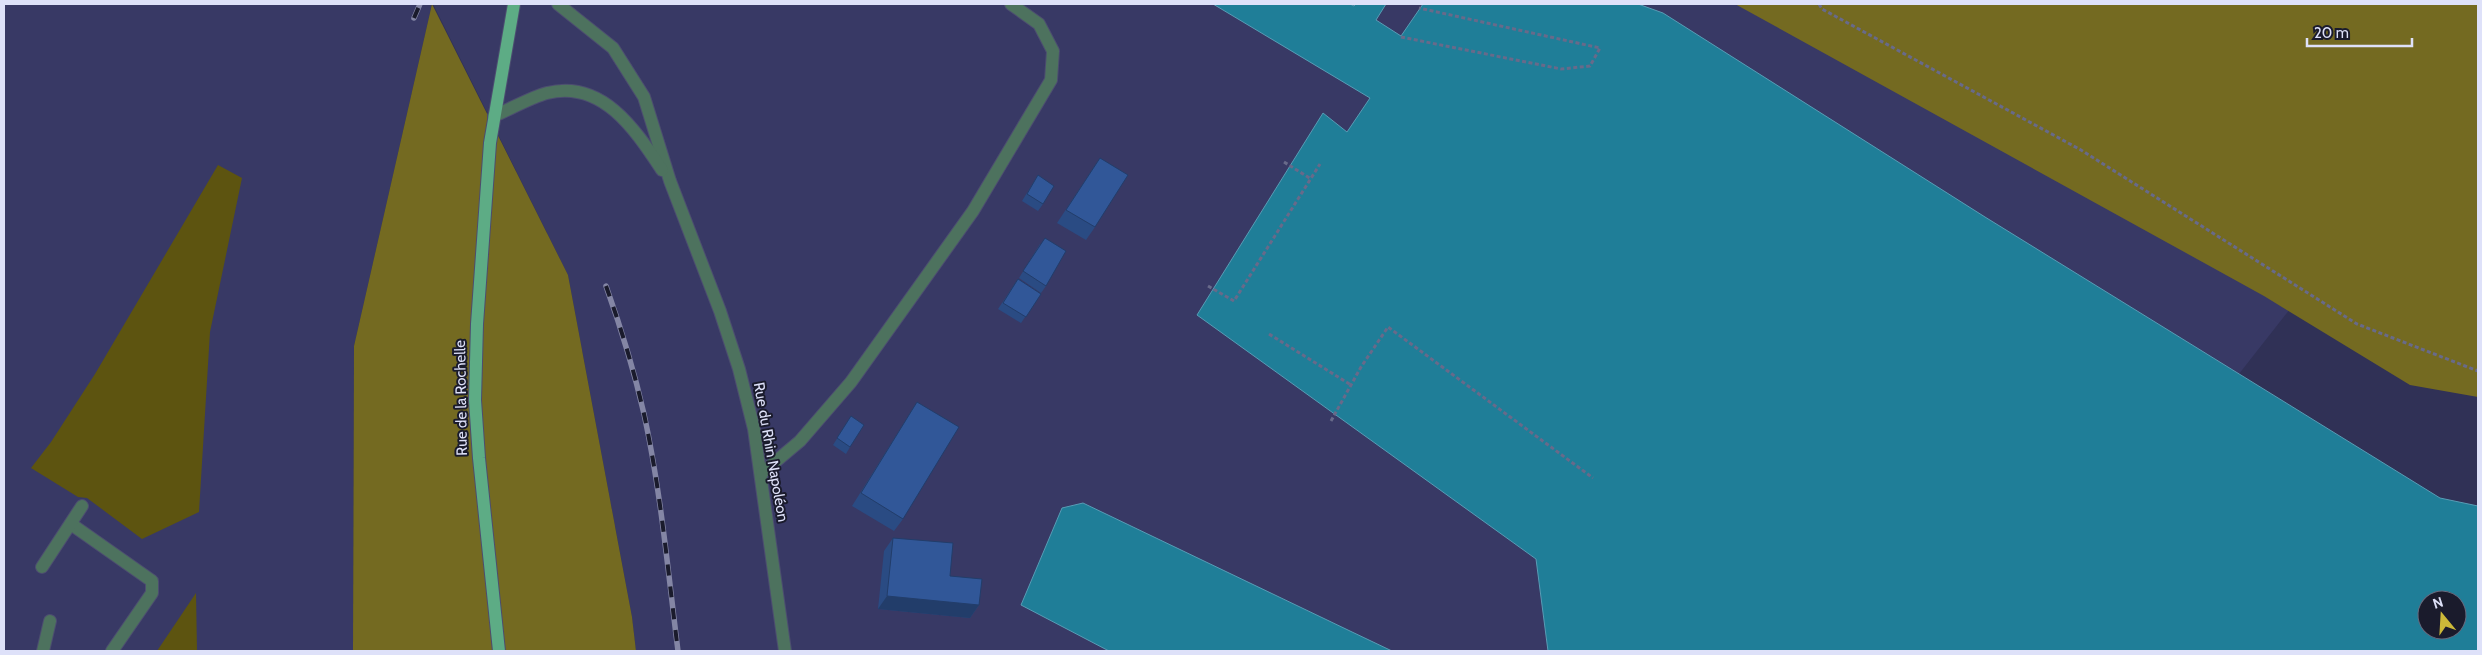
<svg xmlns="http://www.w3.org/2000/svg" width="2482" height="655" font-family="Cabin,sans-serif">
<rect width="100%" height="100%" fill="#303156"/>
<!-- built -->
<g fill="#383965">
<polygon points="4,4 432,4 354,346 353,651 4,651"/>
<polygon points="433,4 1896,4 2326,263 2235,379 2305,651 636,651 632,617 568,275"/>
</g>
<!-- green -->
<g fill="#5d5410">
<polygon points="218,165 242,178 210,332 199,512 142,539 87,498 78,497 31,468 51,442 95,374"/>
<polygon points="196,593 197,651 157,651"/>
</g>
<!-- forest -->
<g fill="#746a21">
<polygon points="432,4 568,275 632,617 636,651 353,651 354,346"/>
<polygon points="1735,4 2478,4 2478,397 2410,385 2264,296"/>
</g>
<!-- water -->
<g fill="#1f7e98" stroke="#589cb5" fill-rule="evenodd">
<path d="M 1213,4 L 1350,4 L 1354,6 L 1356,4 L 1386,4 L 1376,20 L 1401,36 L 1423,4 L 1638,4 L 1663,13 L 1985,217 L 2440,498 L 2478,506 L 2478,651 L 1548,651 L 1536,559 L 1197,315 L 1323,113 L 1347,132 L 1370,98 ZM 2427,600 L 2457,600 L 2457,630 L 2427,630 Z"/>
<polygon points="1083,503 1350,631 1392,651 1109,651 1021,605 1062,508"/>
</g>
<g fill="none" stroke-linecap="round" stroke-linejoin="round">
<defs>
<g id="minor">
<polyline points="558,4 613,48 644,97 670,181 720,311 739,369 754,429 785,651"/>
<path d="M 494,116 C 510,109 532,97 547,93 C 603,79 636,131 662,170"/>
<polyline points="762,473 800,441 851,382 973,211 1051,80 1053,51 1039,24 1011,4"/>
<polyline points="71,524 152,581 152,593 112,651"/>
<polyline points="42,567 82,506"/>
<polyline points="43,651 50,621"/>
</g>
<polyline id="major" points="499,651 479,458 475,400 477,324 490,143 514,4"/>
</defs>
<!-- minor casing -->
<use href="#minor" stroke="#4c4d70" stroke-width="14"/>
<!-- major casing -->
<use href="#major" stroke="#4c4d70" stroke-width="14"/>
<!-- path -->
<g stroke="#686a8a" stroke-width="3" stroke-dasharray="4 2.5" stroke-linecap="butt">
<polyline points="1819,4 1822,9 2081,150 2357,324 2478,371"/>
<polyline points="1401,37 1561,69 1590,66 1600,48 1419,8"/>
<polyline points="1284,162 1311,179"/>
<polyline points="1208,286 1234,301 1320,164"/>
<polyline points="1269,334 1351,385"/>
<polyline points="1331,421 1361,367 1388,327 1593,478"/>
</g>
<!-- minor -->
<use href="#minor" stroke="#4d725e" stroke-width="12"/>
<!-- major -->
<use href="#major" stroke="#5dac85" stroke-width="12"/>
<defs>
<g id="rail">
<polyline points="414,18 420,4"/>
<path d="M 606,286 C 621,328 634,370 644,414 C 661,492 668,572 678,651"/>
</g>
</defs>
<!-- rail casing -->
<use href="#rail" stroke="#8486a5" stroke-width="5.5"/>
<!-- rail -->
<use href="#rail" stroke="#1a1b2c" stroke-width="4" stroke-dasharray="11" stroke-linecap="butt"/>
</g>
<!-- wall -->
<g fill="#2a4b83">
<polygon points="1100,158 1095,227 1086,240 1057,223"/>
<polygon points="1038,175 1043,204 1038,211 1022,201"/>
<polygon points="1040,244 1046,286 1041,293 1019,278"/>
<polygon points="1018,279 1041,294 1021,323 998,309"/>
<polygon points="917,402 903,519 894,531 852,506 909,415"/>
<polygon points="851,416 850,447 846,454 833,445"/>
<polygon points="893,538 950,576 979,605 970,618 878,609 884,551"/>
</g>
<!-- shaded-wall -->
<polygon fill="#223d6a" points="887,596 979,605 970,618 878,609"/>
<!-- building -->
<g fill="#315798" stroke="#223d6a">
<polygon points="1100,158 1128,175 1095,227 1066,210"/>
<polygon points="1038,175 1054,186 1043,204 1027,194"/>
<polygon points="1045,238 1066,251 1046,286 1023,271"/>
<polygon points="1018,279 1041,294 1026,317 1003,303"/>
<polygon points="917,402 959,427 903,519 861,493"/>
<polygon points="851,416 864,425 850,447 837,438"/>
<polygon points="893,538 953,543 950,576 982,579 979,605 887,596"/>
</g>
<g text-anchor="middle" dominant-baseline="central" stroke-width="4" stroke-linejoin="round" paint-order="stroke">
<!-- street labels -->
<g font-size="15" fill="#dee1f9" stroke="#1a1b2c">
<text transform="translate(461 398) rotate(-91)">Rue de la Rochelle</text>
<text transform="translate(771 452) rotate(80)">Rue du Rhin Napoléon</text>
</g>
</g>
<!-- border -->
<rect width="2482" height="655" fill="none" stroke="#dee1f9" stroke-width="10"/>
<!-- north arrow -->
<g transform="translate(2442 615) rotate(342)"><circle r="24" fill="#1a1b2c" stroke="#686a7e"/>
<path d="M0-4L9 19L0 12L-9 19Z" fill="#ccb939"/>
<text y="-8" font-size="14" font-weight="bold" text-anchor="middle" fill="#dee1f9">N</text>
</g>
<!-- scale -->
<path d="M2307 38v8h105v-8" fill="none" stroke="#dee1f9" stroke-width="2.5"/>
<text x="2314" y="38" font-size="15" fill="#dee1f9" stroke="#1a1b2c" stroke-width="4" paint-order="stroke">20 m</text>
</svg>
